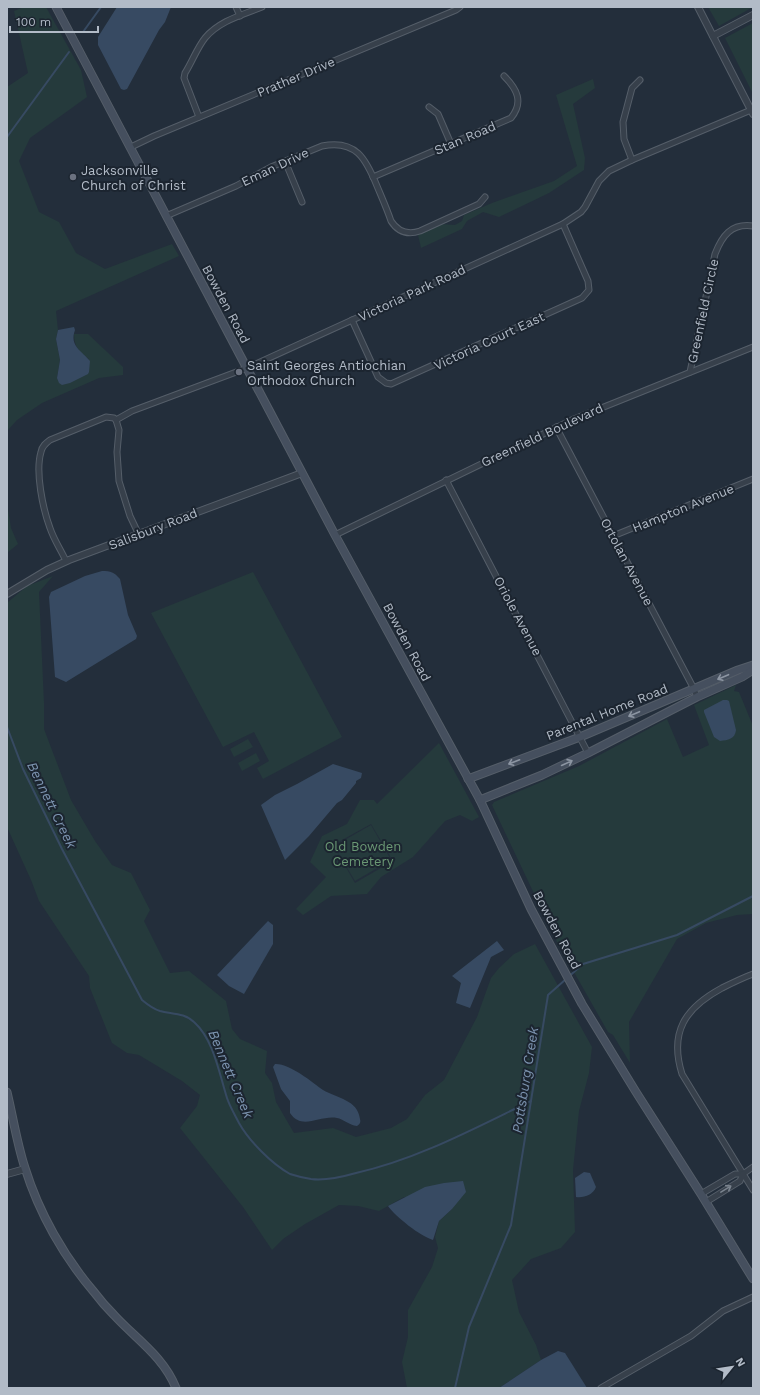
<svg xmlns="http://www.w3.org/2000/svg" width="760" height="1395" font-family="'Work Sans',sans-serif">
<rect width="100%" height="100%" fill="#232e3b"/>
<!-- green -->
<g fill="#253a3c" fill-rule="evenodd">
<path d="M 24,7 L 46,7 L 81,70 L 87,97 L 30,138 L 19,161 L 39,212 L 59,222 L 76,253 L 105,269 L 172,244 L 179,256 L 56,311 L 58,330 L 56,339 L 60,360 L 57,378 L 89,359 C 79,353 74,346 74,334 L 88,334 L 123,367 L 123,375 L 99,378 L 42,403 L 17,420 L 7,431 L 7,87 L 28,73 L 14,11 Z"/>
<polygon points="708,7 753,7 719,26"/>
<polygon points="753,23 753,94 725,38"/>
<polygon points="593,79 595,88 573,104 585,158 584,170 549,193 499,217 483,212 467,221 462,229 421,248 418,235 441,224 455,225 462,221 464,215 492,203 554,181 577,166 556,95"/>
<polygon points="7,503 11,528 18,544 7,553"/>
<polygon points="253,572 342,737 263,779 257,768 269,761 254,732 223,747 151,613"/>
<polygon points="53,576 39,592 44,703 44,729 71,800 95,841 112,865 131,873 150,910 144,921 170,973 189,971 226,1001 232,1029 240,1039 267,1051 265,1073 272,1083 276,1102 294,1133 333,1128 356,1137 391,1128 407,1119 425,1095 444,1080 477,1017 491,978 499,968 514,954 535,944 592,1047 589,1073 579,1111 573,1170 575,1232 561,1248 531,1259 512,1280 519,1312 536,1345 541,1360 499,1388 407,1388 402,1362 408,1337 408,1310 432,1267 438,1248 435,1237 439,1221 452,1209 404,1197 379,1211 358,1206 339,1205 305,1224 283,1239 272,1250 243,1207 180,1128 197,1106 200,1095 182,1081 139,1055 127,1053 112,1043 90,988 89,976 39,901 31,880 7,827 7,603 27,586"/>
<polygon points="736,685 734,691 739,692 753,726 753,914 737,915 706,923 677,939 629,1022 630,1063 613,1035 608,1032 558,944 492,805 494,802 579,766 667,719 683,757 709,745 694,705"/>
<polygon points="248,739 253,747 234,757 230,749"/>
<path d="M 439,743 L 479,817 L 472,821 L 460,815 L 445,821 L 413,857 L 381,877 L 367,894 L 331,896 L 303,915 L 296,909 L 326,877 L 310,862 L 322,836 L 347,824 L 360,800 L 374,800 L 377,804 ZM 371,824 L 393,861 L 355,883 L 333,845 Z"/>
<polygon points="256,753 260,761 242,771 238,763"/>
<polygon points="371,825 391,860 355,881 334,846"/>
</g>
<!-- water -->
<g fill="#374a62">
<polygon points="117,7 171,7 165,22 159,30 127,89 124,90 121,89 98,45 98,37"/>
<path d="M 74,327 L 75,330 C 69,346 82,351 90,361 L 89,372 L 88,374 L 70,383 L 62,385 L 59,383 L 57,378 L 60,360 L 56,339 L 58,330 Z"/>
<path d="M 102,571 C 111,571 114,572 120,579 L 128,615 L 137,636 L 136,639 L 66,682 L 55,677 L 49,597 L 51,592 L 85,576 Z"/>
<path d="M 723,700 L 727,700 L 729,701 L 736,730 C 735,739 728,740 720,741 L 714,737 L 704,712 L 704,710 Z"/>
<polygon points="333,764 362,773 361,778 356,781 356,783 342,800 337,803 309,836 285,860 261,805 275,795 297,784"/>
<polygon points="268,921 273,925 273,944 244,994 229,986 217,975"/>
<polygon points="497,941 504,950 491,957 470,1008 456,1003 461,983 452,976"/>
<path d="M 275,1064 C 289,1063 312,1082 323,1090 C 337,1098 358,1100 360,1119 C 361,1122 360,1124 357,1126 C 349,1125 343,1119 337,1118 C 319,1115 302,1131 290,1113 L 290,1101 L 281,1089 L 273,1067 Z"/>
<path d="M 584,1172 L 590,1173 L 596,1187 C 593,1195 584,1198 576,1197 L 575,1178 Z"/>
<path d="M 463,1181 L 466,1192 L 452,1209 L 439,1221 L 433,1240 C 420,1236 396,1217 388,1206 L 425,1187 L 444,1183 Z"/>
<polygon points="558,1351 565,1353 587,1388 499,1388 541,1360"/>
</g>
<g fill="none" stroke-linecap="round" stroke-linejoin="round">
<!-- stream -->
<g stroke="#374a62" stroke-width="2">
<polyline points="83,32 101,7"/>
<polyline points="7,137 69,52"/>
<polyline points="7,621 7,634"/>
<path d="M 7,727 L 23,769 L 62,849 L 142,1000 C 148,1005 153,1009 160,1011 C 172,1014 185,1013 194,1022 C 214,1040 219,1073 227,1098 C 230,1107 235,1115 239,1123 C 249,1141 272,1164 290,1174 C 296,1176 305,1178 311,1179 C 325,1181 342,1177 356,1173 C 418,1159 475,1128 531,1101"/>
<polyline points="455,1388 469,1327 511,1225 548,995 583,964 677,935 753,896"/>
</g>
<defs>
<g id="minor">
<polyline points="236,7 240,16"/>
<polyline points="429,107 438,114 451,144"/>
<path d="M 199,117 L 184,78 L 185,73 C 192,62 197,48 205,38 C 219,21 242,15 262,7"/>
<polyline points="131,147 154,136 456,10 460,7"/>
<polyline points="632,160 624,139 623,122 632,88 640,80"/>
<polyline points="285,161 302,202"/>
<path d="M 373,177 L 511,118 C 524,102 517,89 504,76"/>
<path d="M 166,216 L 236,186 L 271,167 L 322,146 C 356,139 366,159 377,186 C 382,198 387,209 391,221 C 398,232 408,235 420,231 L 479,204 L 485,197"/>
<polyline points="352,320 378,377 386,383 391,384 582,298 589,290 588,281 563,224"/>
<path d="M 690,372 L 715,254 C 722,236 731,223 753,226"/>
<polyline points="116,420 132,411 247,368 563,224 581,212 585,207 599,181 609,171 632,160 751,110"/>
<polyline points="116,420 119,430 117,452 119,481 130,516 139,535"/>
<polyline points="556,427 694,689 697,697"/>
<polyline points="446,480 588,753"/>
<polyline points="335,535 574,419 753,347"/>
<polyline points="613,536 753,479"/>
<path d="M 66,561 C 61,550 54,540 50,528 C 43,509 35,472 41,452 C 42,446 46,443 50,440 L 106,417 L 114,418 L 116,420"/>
<path d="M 753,974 C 742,978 732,983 722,988 C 685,1008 669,1032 682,1074 L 753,1190"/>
<polyline points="701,1194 735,1174 743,1174 753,1167"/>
<polyline points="706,1202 740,1181 743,1174"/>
<polyline points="601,1388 691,1336 723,1311 753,1297"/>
</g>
<g id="tertiary">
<polyline points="698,7 753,114"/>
<polyline points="713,36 753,15"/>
<polyline points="7,594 47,570 69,560 302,473"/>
<polyline points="7,1174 25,1169"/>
</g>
<g id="secondary">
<polyline points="56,7 335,535 480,800 531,909 582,1004 636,1092 701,1194 753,1279"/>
<polyline points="468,779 580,737 738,670 753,665"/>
<polyline points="480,800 542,775 588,753 697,697 742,677 753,670"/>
<path d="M 7,1092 C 13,1117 17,1144 25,1168 C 39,1213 64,1257 94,1292 C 100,1300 107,1308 114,1315 C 136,1339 163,1356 176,1388"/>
</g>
</defs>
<!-- minor casing -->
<use href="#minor" stroke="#555e69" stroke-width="7"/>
<!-- tertiary casing -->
<use href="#tertiary" stroke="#555e69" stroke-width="8"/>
<!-- secondary casing -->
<use href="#secondary" stroke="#555e69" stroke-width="9"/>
<!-- minor -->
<use href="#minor" stroke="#37404b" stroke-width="5"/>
<!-- tertiary -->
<use href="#tertiary" stroke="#37404b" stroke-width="6"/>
<!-- secondary -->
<use href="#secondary" stroke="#454f5e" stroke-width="7"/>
</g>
<!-- one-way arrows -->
<defs><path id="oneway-shaft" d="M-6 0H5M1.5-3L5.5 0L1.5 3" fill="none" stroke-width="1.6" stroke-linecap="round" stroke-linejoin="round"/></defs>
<g stroke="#8c95a2">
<use href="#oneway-shaft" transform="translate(723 677) rotate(157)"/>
<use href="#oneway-shaft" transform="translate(634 714) rotate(157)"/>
<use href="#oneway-shaft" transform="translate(514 762) rotate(159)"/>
<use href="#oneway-shaft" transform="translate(567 763) rotate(-25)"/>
</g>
<use stroke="#7b848f" href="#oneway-shaft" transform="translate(726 1189) rotate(-31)"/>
<!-- markers -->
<g fill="#6b7280" stroke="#1c2530" stroke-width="1.5">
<circle cx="73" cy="177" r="4"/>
<circle cx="239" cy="372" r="4"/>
</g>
<g text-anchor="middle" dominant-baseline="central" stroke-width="4" stroke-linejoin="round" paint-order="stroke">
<!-- street labels -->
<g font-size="13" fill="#b2bbc7" stroke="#1c2530">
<text transform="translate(296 77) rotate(-23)">Prather Drive</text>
<text transform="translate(465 138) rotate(-23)">Stan Road</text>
<text transform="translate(275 167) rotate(-25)">Eman Drive</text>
<text transform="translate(412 293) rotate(-25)">Victoria Park Road</text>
<text transform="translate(226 304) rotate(62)">Bowden Road</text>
<text transform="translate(703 311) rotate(-78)">Greenfield Circle</text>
<text transform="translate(489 341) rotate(-25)">Victoria Court East</text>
<text transform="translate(542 435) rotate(-25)">Greenfield Boulevard</text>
<text transform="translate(683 508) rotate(-22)">Hampton Avenue</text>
<text transform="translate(153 529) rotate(-21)">Salisbury Road</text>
<text transform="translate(627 562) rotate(62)">Ortolan Avenue</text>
<text transform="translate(518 616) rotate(62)">Oriole Avenue</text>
<text transform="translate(407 642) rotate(62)">Bowden Road</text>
<text transform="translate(607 712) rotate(-22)">Parental Home Road</text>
<text transform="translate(557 930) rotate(62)">Bowden Road</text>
</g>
<!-- poi labels -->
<g font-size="13" fill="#b2bbc7" stroke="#1c2530" text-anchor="start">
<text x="81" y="170">Jacksonville<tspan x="81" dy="15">Church of Christ</tspan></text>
<text x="247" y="365">Saint Georges Antiochian<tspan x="247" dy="15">Orthodox Church</tspan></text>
</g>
<!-- park labels -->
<g font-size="13" fill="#6a9874" stroke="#1c2530">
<text x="363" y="846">Old Bowden<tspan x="363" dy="15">Cemetery</tspan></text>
</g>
<!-- water labels -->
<g font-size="14" font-style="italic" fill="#7b92ae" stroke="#1c2530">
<text transform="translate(52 805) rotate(64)">Bennett Creek</text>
<text transform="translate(231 1074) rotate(67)">Bennett Creek</text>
<text transform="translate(525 1080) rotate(-81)">Pottsburg Creek</text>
</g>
</g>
<!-- border -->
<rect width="760" height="1395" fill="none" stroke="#b2bbc7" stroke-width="16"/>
<!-- north arrow -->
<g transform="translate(732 1367) rotate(60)" stroke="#1c2530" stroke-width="3" paint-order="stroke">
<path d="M0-3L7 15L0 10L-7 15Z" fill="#b2bbc7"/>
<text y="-6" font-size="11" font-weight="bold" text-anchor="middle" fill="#b2bbc7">N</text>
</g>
<!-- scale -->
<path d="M10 26v6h88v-6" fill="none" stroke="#b2bbc7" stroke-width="2"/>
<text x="16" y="26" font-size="12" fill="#b2bbc7" stroke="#1c2530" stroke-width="3" paint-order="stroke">100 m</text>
</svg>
